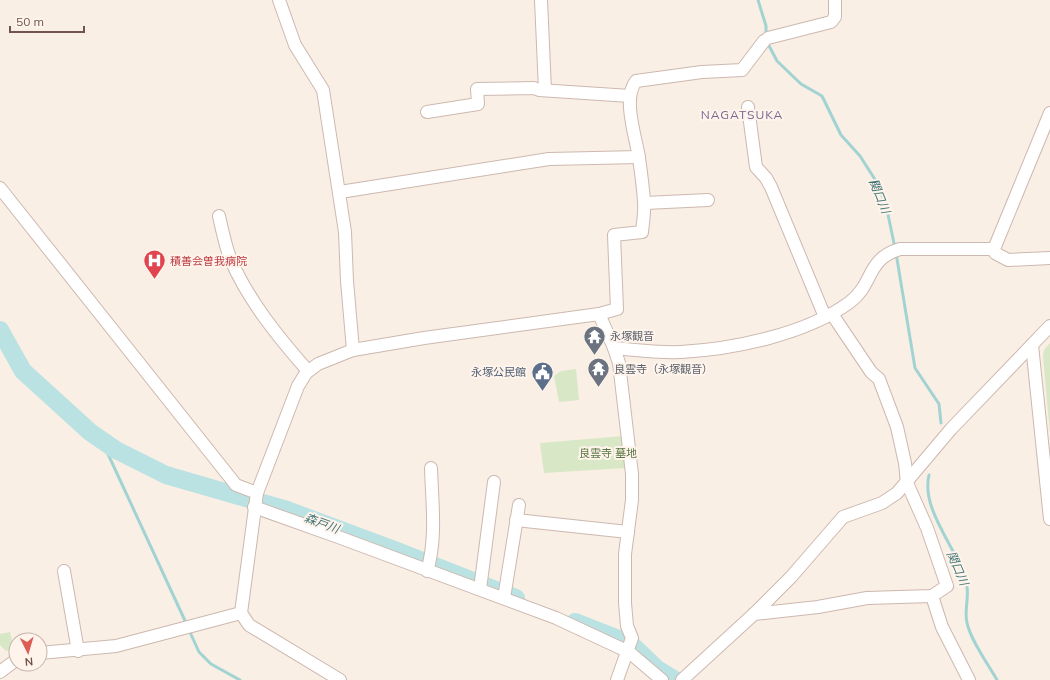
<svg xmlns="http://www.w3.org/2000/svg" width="1050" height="680" font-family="Mulish,'Noto Sans JP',sans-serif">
<rect width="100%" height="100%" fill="#faefe5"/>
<!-- green -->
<g fill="#d8e7c5">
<polygon points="1050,343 1050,434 1043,356 1044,350"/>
<polygon points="576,369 579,400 559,402 554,376 561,371"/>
<polygon points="623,436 626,468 544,473 540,443"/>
<polygon points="10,632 14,648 6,651 0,645 0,634"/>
</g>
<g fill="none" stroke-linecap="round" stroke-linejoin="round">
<!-- stream -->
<g stroke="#a2d3d3" stroke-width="3">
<polyline points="758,0 766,26 766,36"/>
<polyline points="767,42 777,61 801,84 822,96 841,135 860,156 876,181 886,205 895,248"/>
<polyline points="896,253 915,368 939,404 941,423"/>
<polyline points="102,441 187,625"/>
<path d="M 929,475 C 920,512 962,553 967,587 C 969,598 964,611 967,623 C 971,641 988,664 997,680"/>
<polyline points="189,630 199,652 211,664 240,680"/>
</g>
<!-- river -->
<g stroke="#bbe2e2" stroke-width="18">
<polyline points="0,330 23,371 90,432 116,450 166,475 287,510 397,551 516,598"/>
<polyline points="575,622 631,644 657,669 675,680"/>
</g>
<defs>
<g id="minor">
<polyline points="279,0 295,45 323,90 345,232 347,281 353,350"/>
<polyline points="541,0 545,90"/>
<polyline points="768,38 831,22 835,17 835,0"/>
<polyline points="748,107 756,167 766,178 771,187 825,317"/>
<polyline points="427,112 478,104 477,89 534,88 539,90 630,96"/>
<polyline points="1050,113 994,249 995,253 1008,260 1050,258"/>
<polyline points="0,188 236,485 257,493"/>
<polyline points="340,192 549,159 639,157"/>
<polyline points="645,203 708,200"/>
<path d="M 219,216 C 222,230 225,244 230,258 C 248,300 278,337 308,371"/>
<path d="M 599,314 L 617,309 L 614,235 L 642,232 C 643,222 645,211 644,201 C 643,187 641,172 639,158 C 636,137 622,99 636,81 L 702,72 L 742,70 L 764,41"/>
<polyline points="1032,345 1050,519"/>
<polyline points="614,348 619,363 632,474 632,500 625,554 625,603 627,626 632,638 617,680"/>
<polyline points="254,507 341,538 556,618 629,652 662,680"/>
<polyline points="516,520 628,532"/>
<polyline points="64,571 78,651"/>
<path d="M 427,571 C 437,539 432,501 431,468"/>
<polyline points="480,589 494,482"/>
<polyline points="932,596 942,627 969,680"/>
<polyline points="504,598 519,505"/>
<polyline points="754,614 818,607 867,598 932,596 947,586 927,528 907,483 905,463 897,427 879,379 871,372 832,314"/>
<polyline points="40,653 116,646 241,613"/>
<polyline points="0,672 16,660"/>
<path d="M 340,680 L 249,625 L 241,613 L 257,493 L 298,386 L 306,373 L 318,364 L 353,350 L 424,338 L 599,314 L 614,348 C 636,350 659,353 681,352 C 734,349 807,334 850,302 C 874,284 866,259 900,249 L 994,249"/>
<polyline points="682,680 754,614 791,577 843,517 882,503 897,493 951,429 1050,326"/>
</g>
</defs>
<!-- minor casing -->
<use href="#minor" stroke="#cdb8af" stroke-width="14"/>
<!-- minor -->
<use href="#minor" stroke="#fff" stroke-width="12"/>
</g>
<!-- icons -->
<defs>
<symbol id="hospital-pin" viewBox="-11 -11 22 30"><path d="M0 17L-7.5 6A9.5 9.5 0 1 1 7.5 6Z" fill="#e0444e" stroke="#fef4eb"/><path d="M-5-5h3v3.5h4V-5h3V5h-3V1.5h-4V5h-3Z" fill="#fff"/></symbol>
<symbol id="temple-pin" viewBox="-11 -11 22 30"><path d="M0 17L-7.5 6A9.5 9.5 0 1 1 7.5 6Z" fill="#6b7280" stroke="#fef4eb"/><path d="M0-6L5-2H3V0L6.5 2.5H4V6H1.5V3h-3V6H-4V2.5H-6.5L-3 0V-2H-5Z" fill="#fff"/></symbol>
<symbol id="civic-pin" viewBox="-11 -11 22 30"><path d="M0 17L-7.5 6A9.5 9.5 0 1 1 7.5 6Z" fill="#5c6f8a" stroke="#fef4eb"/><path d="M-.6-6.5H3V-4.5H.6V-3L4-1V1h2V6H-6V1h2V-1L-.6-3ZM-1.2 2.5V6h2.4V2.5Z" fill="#fff"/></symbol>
</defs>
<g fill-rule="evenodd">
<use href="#hospital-pin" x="142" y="248" width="25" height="34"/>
<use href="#temple-pin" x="582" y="324" width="25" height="34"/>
<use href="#temple-pin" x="586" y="356" width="25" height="34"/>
<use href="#civic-pin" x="530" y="360" width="25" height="34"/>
</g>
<g text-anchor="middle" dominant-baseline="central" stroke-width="4" stroke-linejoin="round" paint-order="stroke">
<!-- health labels -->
<g font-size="11" fill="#be3a42" stroke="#fef4eb" text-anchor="start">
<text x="170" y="261">積善会曽我病院</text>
</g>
<!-- worship labels -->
<g font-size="11" fill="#5b616d" stroke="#fef4eb" text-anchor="start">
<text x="610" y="336">永塚観音</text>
<text x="614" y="369">良雲寺（永塚観音）</text>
</g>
<!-- service labels -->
<g font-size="11" fill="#4e5e75" stroke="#fef4eb" text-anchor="end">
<text x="526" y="372">永塚公民館</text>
</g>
<!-- park labels -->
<g font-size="11" fill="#5b7745" stroke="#fef4eb">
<text x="608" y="453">良雲寺 墓地</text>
</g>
<!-- neighbourhood labels -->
<g font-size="12" letter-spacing="1" fill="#7a648d" stroke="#fef4eb">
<text x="742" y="114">NAGATSUKA</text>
</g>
<!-- water labels -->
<g font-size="12" font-style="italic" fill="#417576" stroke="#fef4eb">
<text transform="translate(880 196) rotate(68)">関口川</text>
<text transform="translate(322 523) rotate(20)">森戸川</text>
<text transform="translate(958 568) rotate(67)">関口川</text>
</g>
</g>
<!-- north arrow -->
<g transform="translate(28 652) rotate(175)"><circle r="19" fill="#fef4eb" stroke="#c6b4ab"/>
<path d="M0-3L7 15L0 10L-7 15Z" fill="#db5d53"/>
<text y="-6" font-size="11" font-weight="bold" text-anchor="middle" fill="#71544c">N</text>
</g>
<!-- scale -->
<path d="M10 26v6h74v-6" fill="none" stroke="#71544c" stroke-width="2"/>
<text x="16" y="26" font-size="12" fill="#71544c" stroke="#fef4eb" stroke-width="3" paint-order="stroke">50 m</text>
</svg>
